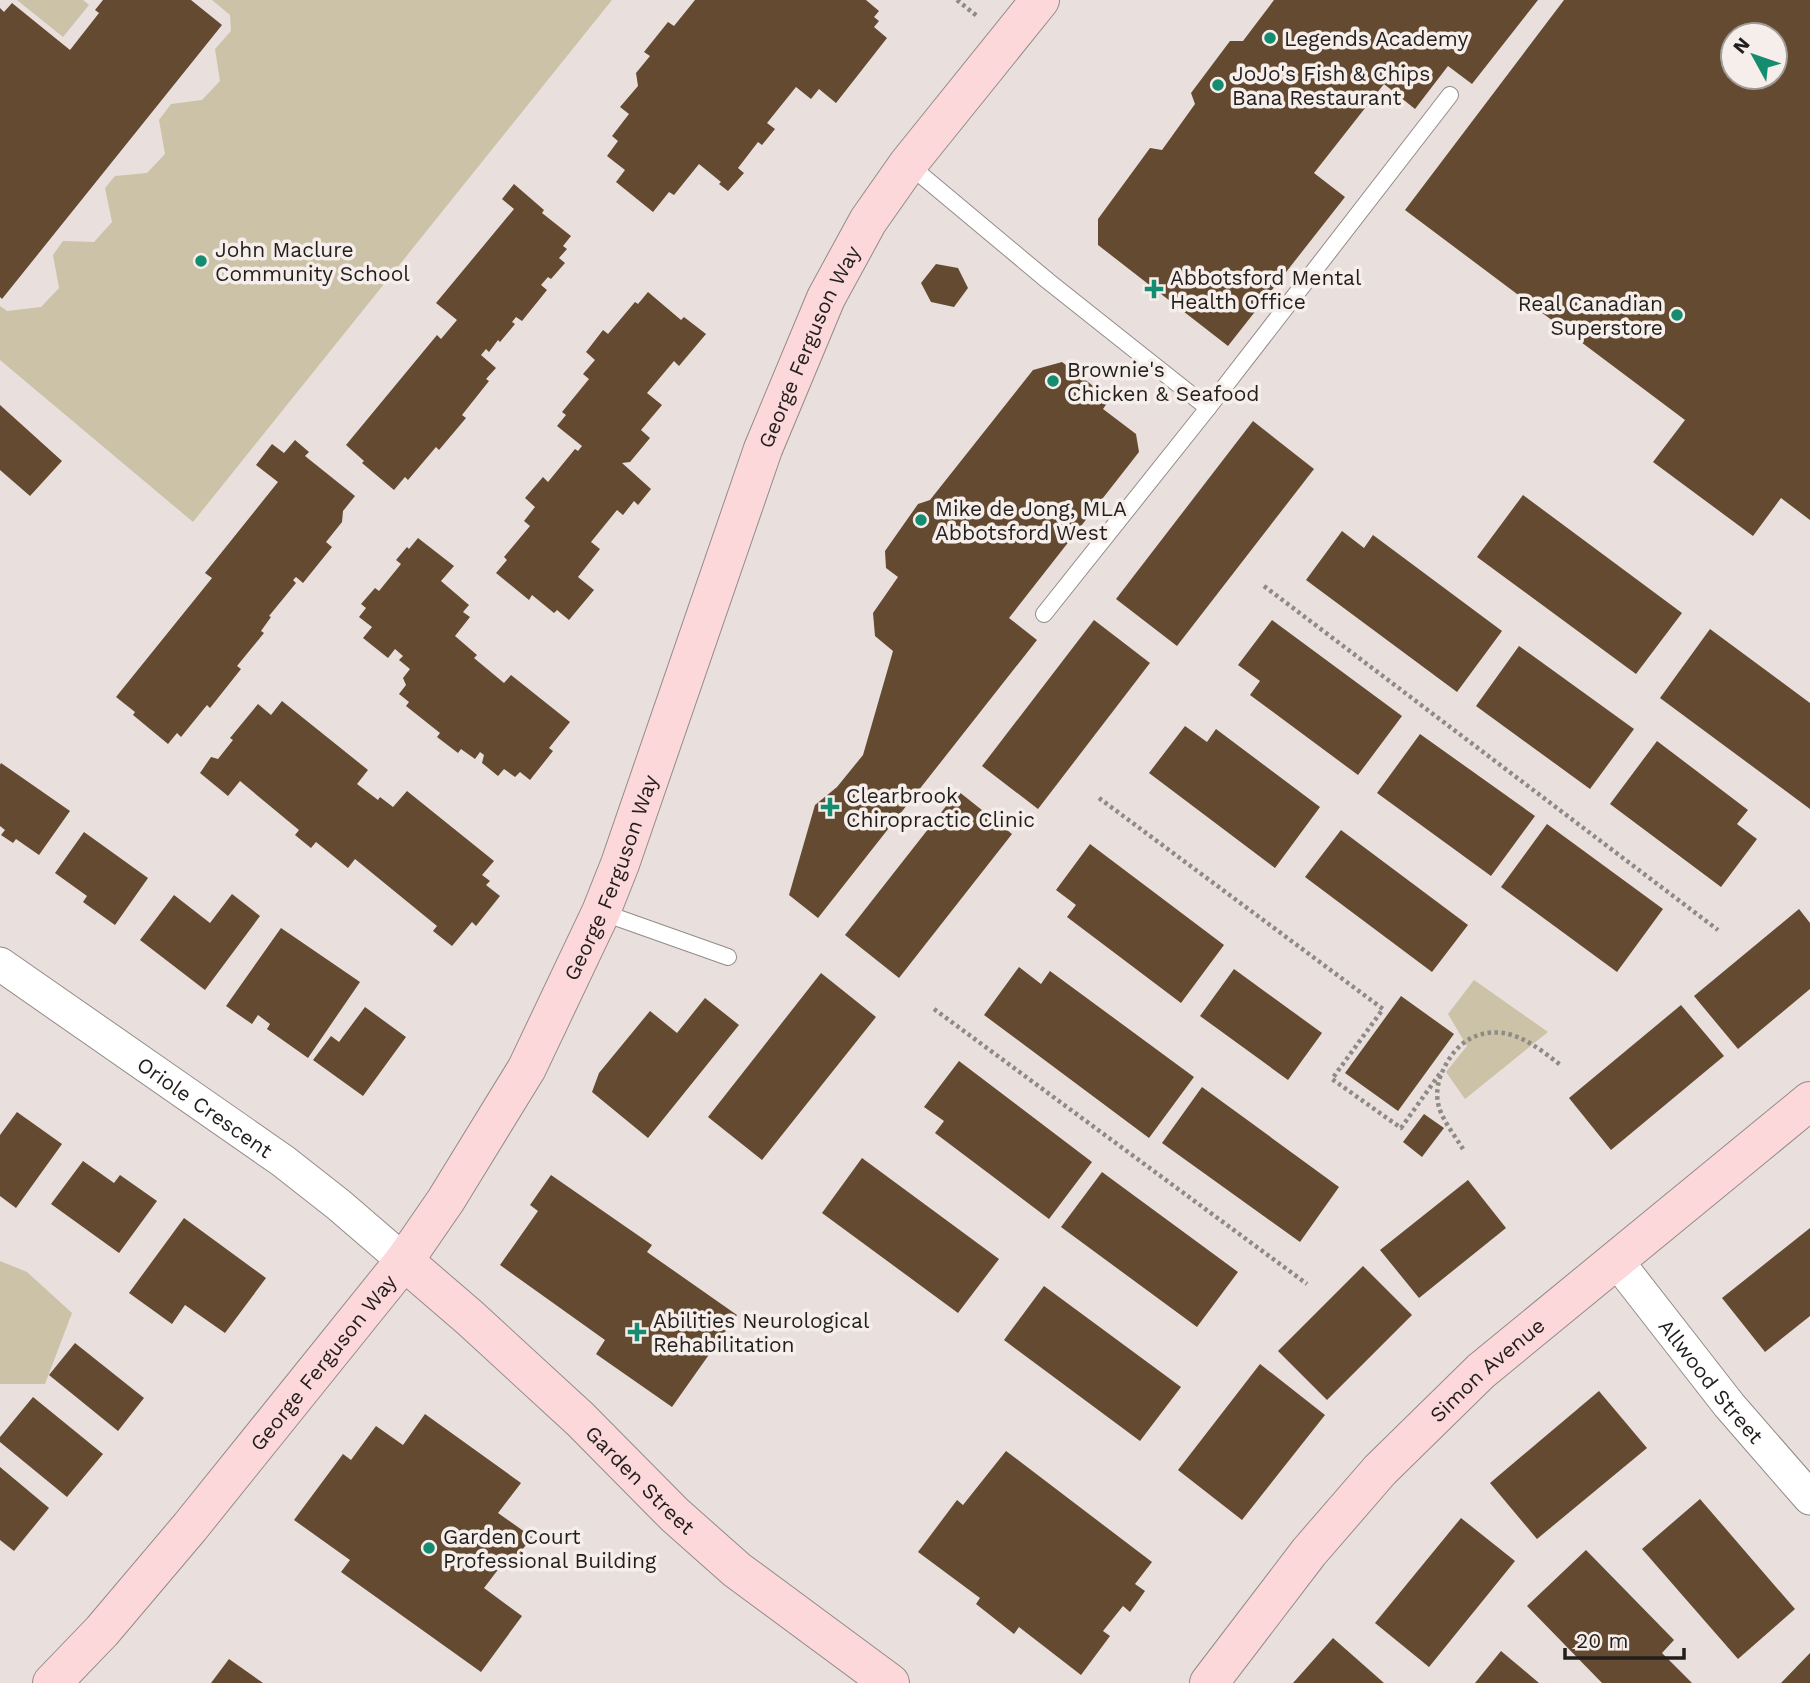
<svg xmlns="http://www.w3.org/2000/svg" width="1810" height="1683" font-family="'Work Sans',sans-serif">
<rect width="100%" height="100%" fill="#e9e0dd"/>
<!-- green -->
<g fill="#cbc2a7">
<polygon points="17,0 83,0 89,5 63,37"/>
<polygon points="212,0 612,0 193,522 0,360 0,306 7,311 41,307 59,288 53,255 63,241 94,242 112,222 105,188 115,176 147,173 165,154 159,120 171,104 202,100 220,81 215,49 231,31 230,15"/>
<polygon points="1474,980 1548,1032 1465,1099 1446,1072 1467,1046 1448,1014"/>
<polygon points="0,1261 27,1272 72,1313 45,1384 0,1384"/>
</g>
<!-- building -->
<g fill="#634a30" fill-rule="evenodd">
<polygon points="103,0 191,0 222,25 2,299 0,297 0,8 4,12 12,3 70,50 99,13 95,10"/>
<polygon points="695,0 866,0 879,11 874,17 879,21 874,27 887,38 836,103 819,89 811,99 796,87 767,123 775,129 762,145 758,142 738,168 744,173 728,191 719,184 721,182 699,164 674,195 669,192 653,212 616,182 625,170 607,156 618,141 612,136 629,114 620,107 638,86 636,73 650,56 644,52 668,22 674,26"/>
<polygon points="1274,0 1538,0 1472,84 1448,66 1415,109 1384,84 1314,173 1345,197 1228,346 1098,245 1098,219 1150,148 1162,150 1195,104 1191,93 1230,41 1243,41"/>
<path d="M 1564,0 L 1810,0 L 1810,520 L 1781,498 L 1753,536 L 1653,462 L 1685,420 L 1405,210 ZM 1733,35 L 1775,35 L 1775,77 L 1733,77 Z"/>
<polygon points="514,184 544,210 542,213 571,236 563,246 567,249 559,258 565,263 551,279 548,277 541,285 547,290 522,321 516,317 512,322 515,324 500,342 498,340 489,352 486,349 481,355 496,368 486,379 489,381 462,415 466,418 439,450 436,447 408,480 405,477 394,490 362,463 364,461 346,445 437,335 441,339 457,320 436,303 514,209 502,199"/>
<polygon points="936,264 958,268 968,288 954,307 931,302 921,283"/>
<polygon points="648,292 681,320 684,317 706,334 679,366 674,361 647,393 662,405 641,430 650,438 630,462 622,463 651,489 638,505 634,501 623,515 617,510 591,542 600,549 578,577 594,590 569,620 557,610 554,613 532,595 529,600 496,573 507,560 504,557 530,526 524,521 535,507 525,498 543,477 548,482 575,449 578,451 582,446 557,426 566,415 562,412 589,379 583,374 595,360 586,352 603,330 608,334 635,302 638,304"/>
<polygon points="1062,362 1110,399 1103,409 1136,434 1139,452 1009,618 1037,640 818,918 789,895 815,805 837,787 863,755 893,651 875,636 873,613 898,577 886,568 885,551 918,504 930,500 1033,370"/>
<polygon points="0,405 62,461 30,496 0,470"/>
<polygon points="1253,421 1314,469 1177,646 1116,599"/>
<polygon points="295,440 309,452 305,456 355,496 343,511 342,522 326,542 332,547 303,583 296,577 293,580 296,583 269,616 271,617 261,631 264,633 237,666 241,669 210,708 207,705 181,737 177,733 168,744 133,715 135,712 116,697 212,578 205,573 278,482 256,465 272,444 284,453"/>
<polygon points="1523,495 1682,613 1636,674 1477,557"/>
<polygon points="1342,531 1364,548 1373,535 1502,631 1457,692 1306,580"/>
<polygon points="418,538 454,566 441,581 469,605 463,612 470,617 455,636 477,655 474,658 504,683 511,675 570,722 549,748 553,751 530,780 520,772 515,777 504,769 498,776 482,763 484,755 480,752 475,759 461,749 458,753 437,737 440,733 406,706 409,702 399,694 406,685 403,678 410,669 399,660 403,656 395,649 388,658 363,638 372,627 359,617 366,608 361,604 375,588 379,591 401,564 396,560 407,547 409,549"/>
<polygon points="1094,620 1150,663 1038,809 982,766"/>
<polygon points="1272,620 1402,716 1358,775 1250,695 1260,681 1238,665"/>
<polygon points="1710,629 1810,703 1810,809 1660,698"/>
<polygon points="1519,646 1634,729 1590,789 1476,706"/>
<polygon points="282,701 368,770 357,784 378,800 380,797 393,807 407,791 494,861 482,875 490,881 486,885 500,896 476,926 472,922 452,946 433,931 437,926 355,859 348,868 316,842 311,848 295,835 299,830 240,781 228,796 200,773 211,757 218,759 233,740 230,738 258,704 271,715"/>
<polygon points="1185,726 1207,742 1216,729 1320,807 1275,868 1149,773"/>
<polygon points="1420,734 1535,816 1491,876 1377,793"/>
<polygon points="1657,741 1748,810 1737,824 1757,839 1721,887 1610,804"/>
<polygon points="1,763 70,811 39,855 16,839 13,843 1,835 5,830 0,826 0,765"/>
<polygon points="958,791 1012,834 899,978 845,935"/>
<polygon points="1547,824 1663,909 1617,972 1501,887"/>
<polygon points="1341,830 1468,925 1432,972 1305,877"/>
<polygon points="84,832 148,878 115,925 83,902 87,896 55,873"/>
<polygon points="1090,844 1224,945 1181,1003 1067,917 1076,905 1056,890"/>
<polygon points="232,894 260,916 205,990 140,940 174,895 210,923"/>
<polygon points="1799,909 1810,923 1810,989 1738,1049 1694,996"/>
<polygon points="281,928 360,982 308,1058 267,1029 270,1024 258,1015 252,1024 226,1006"/>
<polygon points="1019,967 1041,984 1050,971 1194,1077 1149,1138 984,1015"/>
<polygon points="1234,969 1322,1033 1288,1080 1200,1016"/>
<polygon points="821,973 876,1017 762,1160 708,1117"/>
<polygon points="1401,996 1454,1034 1398,1111 1345,1073"/>
<polygon points="705,998 739,1025 648,1138 592,1092 599,1073 650,1011 677,1033"/>
<polygon points="1681,1005 1724,1056 1611,1150 1569,1098"/>
<polygon points="365,1007 406,1037 363,1096 313,1060 331,1036 339,1042"/>
<polygon points="959,1061 1092,1162 1049,1219 935,1133 944,1121 924,1107"/>
<polygon points="1202,1087 1339,1187 1300,1242 1162,1143"/>
<polygon points="17,1112 62,1144 16,1208 0,1196 0,1135"/>
<polygon points="1424,1114 1444,1128 1422,1157 1403,1142"/>
<polygon points="862,1158 999,1259 958,1313 822,1213"/>
<polygon points="83,1161 114,1183 120,1175 157,1201 119,1253 51,1204"/>
<polygon points="1102,1172 1238,1272 1197,1327 1061,1227"/>
<polygon points="551,1175 652,1245 647,1252 737,1315 672,1407 596,1354 605,1340 500,1265 538,1211 530,1205"/>
<polygon points="1468,1180 1506,1228 1419,1298 1380,1250"/>
<polygon points="184,1218 266,1278 225,1333 185,1305 172,1324 129,1293"/>
<polygon points="1810,1228 1810,1316 1765,1352 1722,1298"/>
<polygon points="1363,1266 1412,1315 1327,1400 1278,1351"/>
<polygon points="1044,1286 1181,1387 1140,1441 1004,1340"/>
<polygon points="75,1343 144,1398 118,1431 49,1375"/>
<polygon points="1260,1364 1325,1415 1242,1520 1178,1470"/>
<polygon points="1599,1391 1647,1448 1537,1539 1490,1483"/>
<polygon points="33,1397 103,1454 67,1497 0,1442 0,1437"/>
<polygon points="425,1414 521,1483 498,1513 532,1537 506,1571 500,1567 484,1588 522,1616 481,1672 341,1572 350,1560 294,1520 343,1454 351,1460 376,1426 403,1445"/>
<polygon points="1006,1451 1152,1562 1135,1584 1145,1591 1130,1612 1123,1606 1103,1631 1110,1636 1081,1675 1019,1627 1014,1634 976,1604 980,1598 918,1552 957,1500 963,1505"/>
<polygon points="0,1467 49,1508 14,1551 0,1540"/>
<polygon points="1700,1499 1795,1609 1738,1659 1642,1549"/>
<polygon points="1461,1518 1515,1561 1429,1667 1375,1623"/>
<polygon points="1586,1550 1674,1640 1662,1653 1692,1683 1602,1683 1527,1606"/>
<polygon points="1333,1638 1384,1683 1293,1683"/>
<polygon points="1501,1651 1539,1683 1475,1683"/>
<polygon points="1810,1653 1810,1683 1781,1683"/>
<polygon points="229,1659 263,1683 211,1683"/>
</g>
<g fill="none" stroke-linecap="round" stroke-linejoin="round">
<defs>
<g id="lane">
<polyline points="908,164 1048,281 1208,408"/>
<polyline points="1044,614 1208,408 1450,95"/>
<polyline points="601,912 728,957"/>
</g>
<g id="street">
<path id="s1" d="M 0,964 L 283,1161 L 339,1205 L 404,1261"/>
<path id="s2" d="M 1616,1260 L 1729,1405 L 1810,1498"/>
</g>
<g id="secondary">
<path id="s3" d="M 404,1261 L 469,1317 L 580,1419 L 675,1515 L 737,1570 L 890,1683"/>
<path id="s4" d="M 52,1683 L 102,1631 L 190,1527 L 404,1261 L 446,1200 L 527,1068 L 601,912 L 620,864 L 763,449 L 826,298 L 868,221 L 908,164 L 1040,0"/>
<path id="s5" d="M 1209,1683 L 1309,1552 L 1380,1470 L 1481,1371 L 1810,1101"/>
</g>
</defs>
<!-- lane casing -->
<use href="#lane" stroke="#938b88" stroke-width="18"/>
<!-- street casing -->
<use href="#street" stroke="#938b88" stroke-width="35"/>
<!-- secondary casing -->
<use href="#secondary" stroke="#938b88" stroke-width="40"/>
<!-- path -->
<g stroke="#908a87" stroke-width="4.5" stroke-dasharray="3.5 3.5" stroke-linecap="butt">
<polyline points="957,0 977,16"/>
<polyline points="1264,586 1718,930"/>
<polyline points="1099,798 1383,1009 1332,1079 1401,1128 1441,1072"/>
<polyline points="934,1009 1307,1284"/>
<path d="M 1463,1149 C 1455,1136 1443,1121 1439,1107 C 1434,1090 1440,1074 1448,1061 C 1461,1038 1486,1027 1512,1035 C 1531,1041 1547,1055 1562,1066"/>
</g>
<!-- lane -->
<use href="#lane" stroke="#fff" stroke-width="16"/>
<!-- street -->
<use href="#street" stroke="#fff" stroke-width="33"/>
<!-- secondary -->
<use href="#secondary" stroke="#fcd8db" stroke-width="38"/>
</g>
<!-- markers -->
<g fill="#148c6f" stroke="#f6eeea" stroke-width="2.5">
<circle cx="1270" cy="38" r="7"/>
<circle cx="1218" cy="85" r="7"/>
<circle cx="201" cy="261" r="7"/>
<path d="M1150.5 278.5h7v7h7v7h-7v7h-7v-7h-7v-7h7z"/>
<circle cx="1677" cy="315" r="7"/>
<circle cx="1053" cy="381" r="7"/>
<circle cx="921" cy="520" r="7"/>
<path d="M826.5 796.5h7v7h7v7h-7v7h-7v-7h-7v-7h7z"/>
<path d="M633.5 1321.5h7v7h7v7h-7v7h-7v-7h-7v-7h7z"/>
<circle cx="429" cy="1548" r="7"/>
</g>
<g text-anchor="middle" dominant-baseline="central" stroke-width="7" stroke-linejoin="round" paint-order="stroke">
<!-- poi labels -->
<g font-size="21" fill="#211e1c" stroke="#f6eeea" text-anchor="start">
<text x="1284" y="38">Legends Academy</text>
<text x="1232" y="73">JoJo's Fish &amp; Chips<tspan x="1232" dy="24">Bana Restaurant</tspan></text>
<text x="215" y="249">John Maclure<tspan x="215" dy="24">Community School</tspan></text>
<text x="1170" y="277">Abbotsford Mental<tspan x="1170" dy="24">Health Office</tspan></text>
<text x="1663" y="303" text-anchor="end">Real Canadian<tspan x="1663" dy="24">Superstore</tspan></text>
<text x="1067" y="369">Brownie's<tspan x="1067" dy="24">Chicken &amp; Seafood</tspan></text>
<text x="935" y="508">Mike de Jong, MLA<tspan x="935" dy="24">Abbotsford West</tspan></text>
<text x="846" y="795">Clearbrook<tspan x="846" dy="24">Chiropractic Clinic</tspan></text>
<text x="653" y="1320">Abilities Neurological<tspan x="653" dy="24">Rehabilitation</tspan></text>
<text x="443" y="1536">Garden Court<tspan x="443" dy="24">Professional Building</tspan></text>
</g>
<!-- street labels -->
<g font-size="21" fill="#211e1c" stroke="#f6eeea">
<text stroke="none"><textPath href="#s4" startOffset="1554">George Ferguson Way</textPath></text>
<text stroke="none"><textPath href="#s4" startOffset="987">George Ferguson Way</textPath></text>
<text stroke="none"><textPath href="#s1" startOffset="250">Oriole Crescent</textPath></text>
<text stroke="none"><textPath href="#s4" startOffset="420">George Ferguson Way</textPath></text>
<text stroke="none"><textPath href="#s5" startOffset="420">Simon Avenue</textPath></text>
<text stroke="none"><textPath href="#s2" startOffset="154">Allwood Street</textPath></text>
<text stroke="none"><textPath href="#s3" startOffset="322">Garden Street</textPath></text>
</g>
</g>
<!-- north arrow -->
<g transform="translate(1754 56) rotate(310)"><circle r="33" fill="#f6eeea" stroke="#a19b98" stroke-width="2"/>
<path d="M0-5L12 26L0 18L-12 26Z" fill="#148c6f"/>
<text y="-10" font-size="19" font-weight="bold" text-anchor="middle" fill="#211e1c">N</text>
</g>
<!-- scale -->
<path d="M1565 1648v10h119v-10" fill="none" stroke="#211e1c" stroke-width="3.5"/>
<text x="1576" y="1648" font-size="21" fill="#211e1c" stroke="#f6eeea" stroke-width="5" paint-order="stroke">20 m</text>
</svg>
